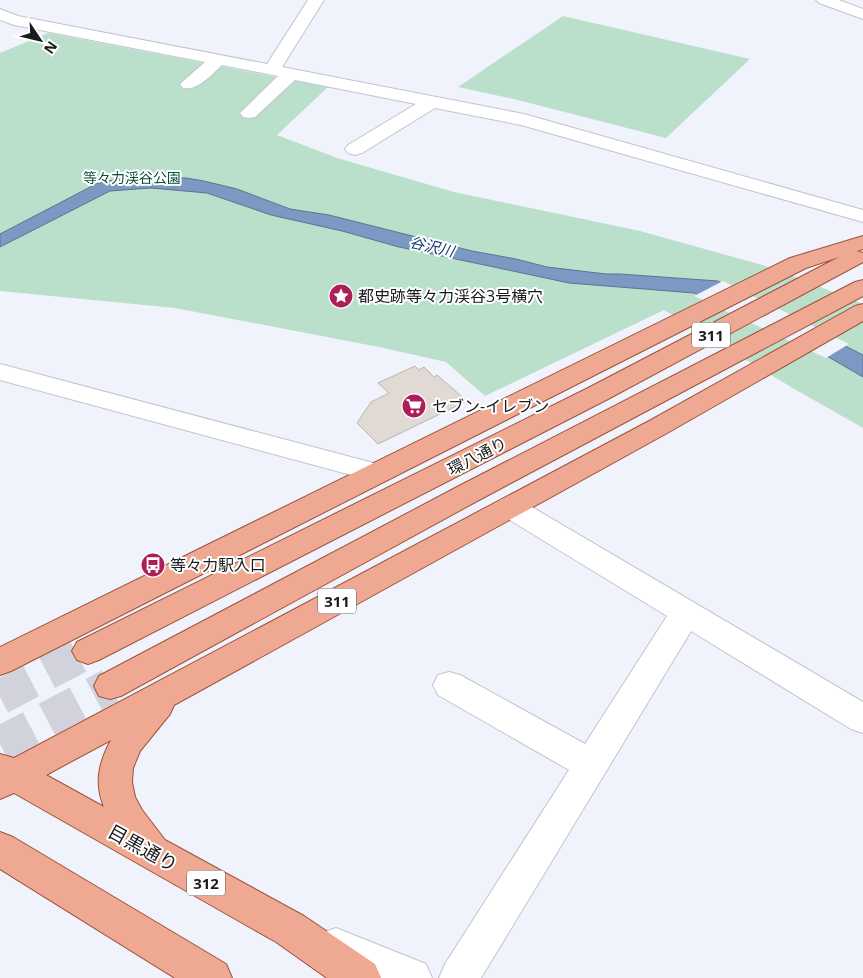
<svg xmlns="http://www.w3.org/2000/svg" width="863" height="978" font-family="'Open Sans','Noto Sans JP',sans-serif">
<rect width="100%" height="100%" fill="#f1f3fc"/>
<!-- green -->
<g fill="#badfcb">
<polygon points="563,16 750,59 666,138 514,99 458,87"/>
<polygon points="48,33 328,87 277,135 337,158 454,192 640,231 773,268 863,304 863,428 791,387 664,310 485,396 446,362 379,347 175,308 0,291 0,53"/>
</g>
<!-- water -->
<polygon fill="#7b99c3" stroke="#5e7391" points="127,177 186,178 204,181 237,189 290,209 329,215 472,251 516,259 547,267 606,274 620,274 718,281 863,355 863,377 813,348 694,293 569,283 527,274 399,247 342,231 271,215 207,193 151,188 110,191 0,247 0,234 96,184"/>
<!-- pier -->
<polygon fill="#f1f3fc" points="723,281 849,344 826,358 694,296"/>
<!-- building -->
<polygon fill="#e1d9d3" stroke="#bbb4ae" points="415,366 419,370 424,367 434,377 437,375 467,401 378,444 357,423 371,402 389,393 378,383"/>
<g fill="none" stroke-linecap="round" stroke-linejoin="round">
<!-- major-tunnel -->
<g stroke="#d1d2db" stroke-width="35" stroke-dasharray="35 18" stroke-linecap="butt">
<polyline points="0,697 88,651"/>
<polyline points="0,744 110,686"/>
</g>
<defs>
<g id="minor">
<path d="M 308,0 L 324,0 L 282,67 L 524,114 L 863,210 L 863,222 L 521,125 L 435,108 L 362,153 L 355,155 L 348,153 L 345,149 L 348,145 L 416,104 L 295,80 L 255,117 L 249,118 L 243,117 L 240,113 L 278,76 L 222,65 C 211,75 198,91 183,88 L 180,84 L 205,62 L 14,25 L 0,20 L 0,9 L 18,16 L 267,64 Z"/>
<polygon points="816,0 839,0 863,9 863,19 819,3"/>
<polygon points="0,364 377,464 387,466 391,473 387,480 377,482 0,380"/>
<polygon points="510,497 520,500 863,702 863,733 851,729 691,631 481,978 439,978 445,964 569,770 438,695 433,685 438,675 449,672 460,675 585,744 667,616 500,514 496,507 500,500"/>
<polygon points="336,928 426,964 432,978 364,978 322,961 317,947 322,933"/>
</g>
<g id="major">
<polygon points="863,236 863,249 857,251 863,253 863,262 608,399 99,660 88,664 77,660 72,651 77,642 590,387 839,257 806,268 11,671 0,675 0,647 790,258"/>
<polygon points="863,280 863,296 479,500 121,696 110,699 99,696 94,686 99,676 459,486 855,282"/>
<path d="M 863,304 L 863,321 L 669,432 L 174,705 L 170,714 L 140,751 L 133,768 L 132,782 L 135,797 L 142,810 L 165,840 L 304,916 L 375,964 L 381,978 L 327,978 L 276,942 L 14,793 L 0,799 L 0,754 L 14,758 L 651,420 L 855,306 ZM 111,740 C 99,762 94,783 104,807 L 46,775 Z"/>
<polygon points="0,832 13,837 226,964 232,978 175,978 0,869"/>
</g>
</defs>
<!-- minor casing -->
<use href="#minor" stroke="#c2c4cc" stroke-width="2"/>
<!-- major casing -->
<use href="#major" stroke="#9e523a" stroke-width="2"/>
<!-- minor -->
<use href="#minor" fill="#fff" fill-rule="evenodd"/>
<!-- major -->
<use href="#major" fill="#efa992" fill-rule="evenodd"/>
</g>
<!-- icons -->
<defs>
<symbol id="sight-disc" viewBox="-11 -11 22 22"><circle r="9.5" fill="#ac1e58" stroke="#fff"/><path d="M0-6L1.8-2.2L6-1.7L2.9 1.2L3.7 5.4L0 3.3L-3.7 5.4L-2.9 1.2L-6-1.7L-1.8-2.2Z" fill="#fff"/></symbol>
<symbol id="supermarket-disc" viewBox="-11 -11 22 22"><circle r="9.5" fill="#ac1e58" stroke="#fff"/><path d="M-6-5.5h2.5l.6 2H6L4.5 2H-2.5L-4.4-4H-6ZM-1.5 3.2a1.3 1.3 0 1 0 .1 0ZM3 3.2a1.3 1.3 0 1 0 .1 0Z" fill="#fff"/></symbol>
<symbol id="bus-disc" viewBox="-11 -11 22 22"><circle r="9.5" fill="#ac1e58" stroke="#fff"/><path d="M-5-6H5V4H4V6H2V4H-2V6H-4V4H-5ZM-3.5-4V0h7V-4ZM-3.5 1.2v1.5H-2V1.2ZM2 1.2v1.5H3.5V1.2Z" fill="#fff"/></symbol>
</defs>
<g fill-rule="evenodd">
<use href="#sight-disc" x="327" y="282" width="28" height="28"/>
<use href="#supermarket-disc" x="400" y="392" width="28" height="28"/>
<use href="#bus-disc" x="139" y="551" width="28" height="28"/>
</g>
<g text-anchor="middle" dominant-baseline="central" stroke-width="4" stroke-linejoin="round" paint-order="stroke">
<!-- far-park labels -->
<g font-size="14" fill="#064f35" stroke="#fff">
<text x="132" y="177">等々力渓谷公園</text>
</g>
<!-- far-water labels -->
<g font-size="15" font-style="italic" fill="#153d72" stroke="#fff">
<text transform="translate(432 246) rotate(13)">谷沢川</text>
</g>
<!-- shield labels -->
<g fill="#fff" stroke="#5e5f61" stroke-width="1">
<rect x="692" y="322.5" width="38" height="25" rx="4"/>
<rect x="318" y="588.5" width="38" height="25" rx="4"/>
<rect x="187" y="870.5" width="38" height="25" rx="4"/>
</g>
<g font-size="15" font-weight="bold" fill="#191a1d">
<text x="711" y="335">311</text>
<text x="337" y="601">311</text>
<text x="206" y="883">312</text>
</g>
<!-- poi labels -->
<g font-size="16" fill="#191a1d" stroke="#fff" text-anchor="start">
<text x="358" y="296">都史跡等々力渓谷3号横穴</text>
<text x="432" y="406">セブン-イレブン</text>
<text x="170" y="565">等々力駅入口</text>
</g>
<!-- street labels -->
<g font-size="16" fill="#191a1d" stroke="#fff">
<text transform="translate(477 456) rotate(-27)">環八通り</text>
</g>
<!-- near-street labels -->
<g font-size="19" fill="#191a1d" stroke="#fff">
<text transform="translate(143 848) rotate(29)">目黒通り</text>
</g>
</g>
<!-- north arrow -->
<g transform="translate(40 40) rotate(125)" stroke="#ffffff" stroke-width="4" paint-order="stroke">
<path d="M0-4L9 19L0 12L-9 19Z" fill="#191a1d"/>
<text y="-8" font-size="14" font-weight="bold" text-anchor="middle" fill="#191a1d">N</text>
</g>
</svg>
